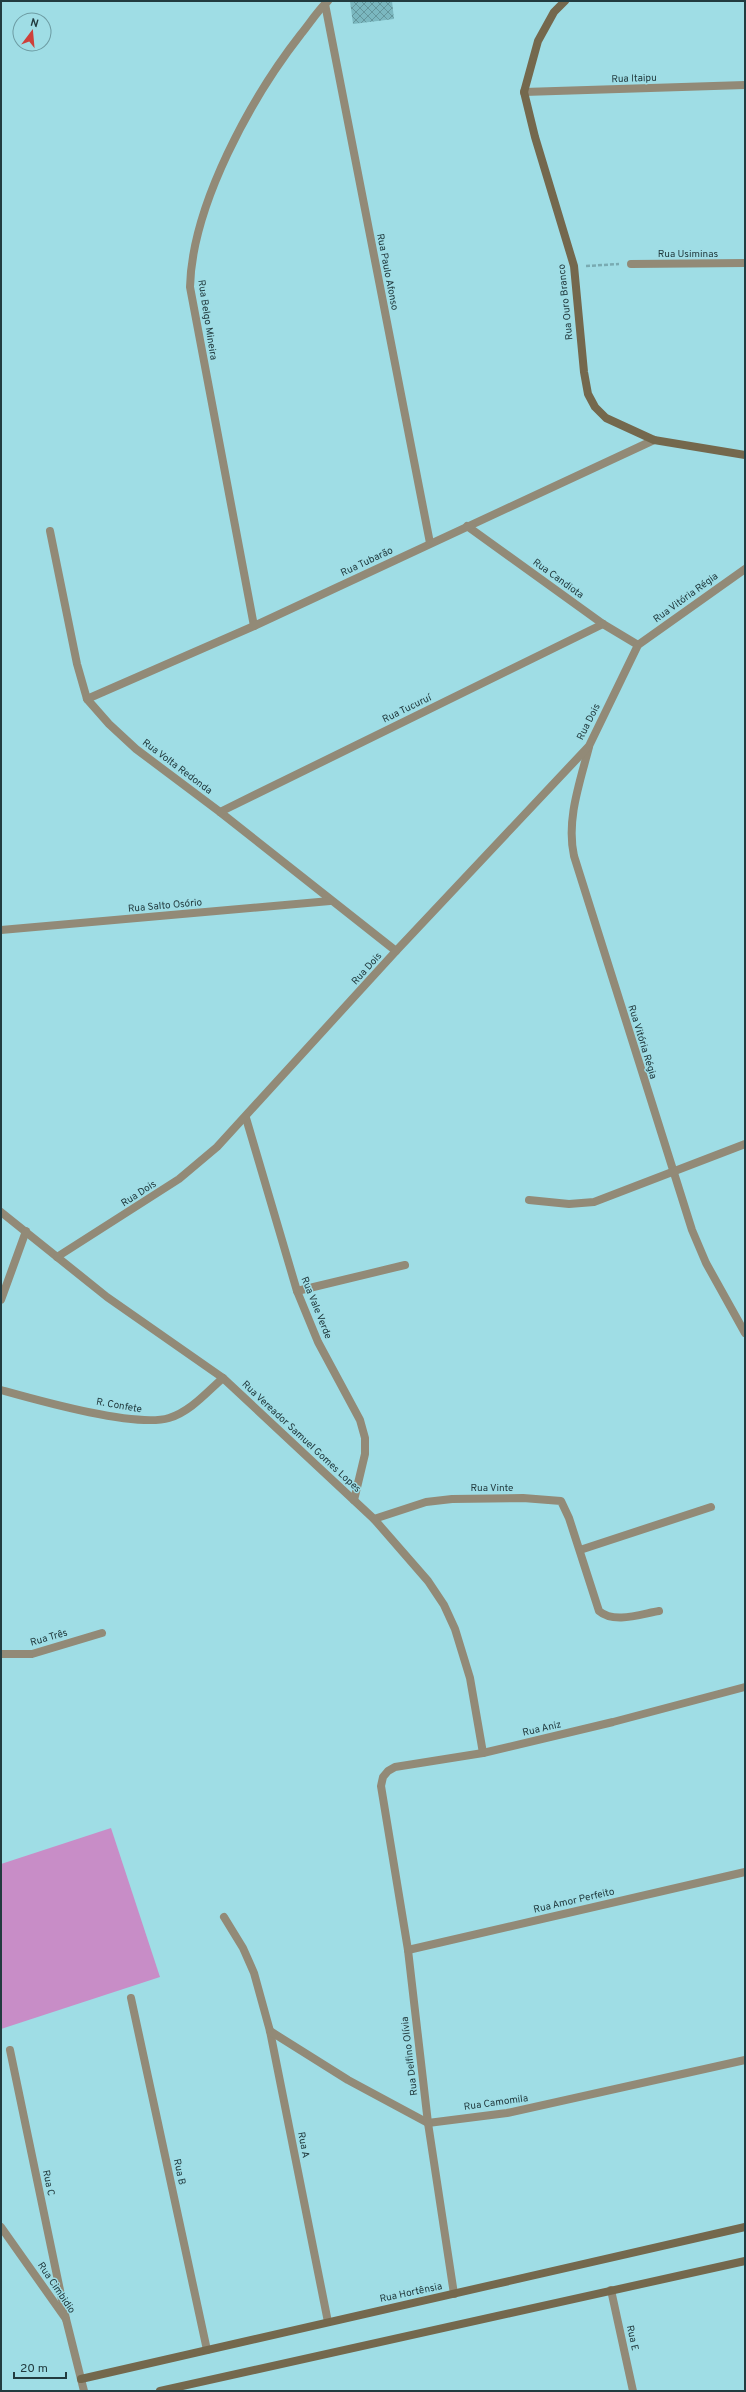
<svg xmlns="http://www.w3.org/2000/svg" width="746" height="2392" font-family="Overpass,sans-serif">
<defs>
<pattern id="building-cross-hatch" width="8" height="8" patternUnits="userSpaceOnUse"><rect width="8" height="8" fill="#7bb8c0"/><path d="M0 0l8 8M0 8l8-8" fill="none" stroke="#64979d"/></pattern>
</defs>
<rect width="100%" height="100%" fill="#9fdde5"/>
<!-- pitch -->
<polygon fill="#c88dc7" points="111,1828 160,1977 1,2029 1,1864"/>
<!-- building -->
<polygon fill="url(#building-cross-hatch)" points="350,1 392,1 394,19 353,24"/>
<g fill="none" stroke-linecap="round" stroke-linejoin="round">
<!-- path -->
<polyline stroke="#79abb2" stroke-width="2.5" stroke-dasharray="4 2" stroke-linecap="butt" points="586,266 619,264"/>
<!-- lane -->
<path stroke="#928a77" stroke-width="8" d="M 374,1519 L 426,1502 L 452,1499 L 523,1498 L 561,1501 L 569,1518 L 599,1611 C 614,1624 641,1614 659,1611"/>
<!-- street -->
<g stroke="#928a77" stroke-width="8">
<polyline points="325,4 430,543"/>
<polyline points="524,92 745,85"/>
<polyline points="631,264 745,263"/>
<polyline points="467,526 603,624 638,645"/>
<polyline points="50,531 77,664 87,699 109,724 136,749 220,812 396,951"/>
<path d="M 254,626 L 190,287 C 192,205 251,98 301,34 C 310,23 318,10 328,1"/>
<polyline points="87,699 254,626 654,440"/>
<path d="M 589,747 C 580,782 566,820 574,856 L 692,1230 L 706,1263 L 745,1333"/>
<polyline points="220,812 603,624"/>
<polyline points="1,930 330,901"/>
<polyline points="246,1118 297,1291 318,1342 360,1420 365,1438 365,1454 354,1500"/>
<polyline points="529,1200 569,1204 594,1202 745,1144"/>
<polyline points="1,1212 107,1297 223,1378 374,1519 428,1581 444,1605 455,1629 470,1678 483,1753"/>
<polyline points="57,1257 179,1179 217,1147 396,951 589,746 638,645 745,569"/>
<polyline points="297,1291 405,1265"/>
<polyline points="1,1300 26,1231"/>
<path d="M 1,1390 C 37,1400 135,1428 169,1418 C 190,1412 207,1392 223,1378"/>
<polyline points="580,1550 711,1507"/>
<polyline points="1,1654 32,1654 102,1633"/>
<polyline points="224,1917 243,1948 254,1973 270,2031 328,2322"/>
<polyline points="408,1950 745,1872"/>
<polyline points="131,1998 207,2350"/>
<polyline points="270,2031 348,2080 428,2123 507,2113 745,2060"/>
<polyline points="10,2050 66,2319"/>
<polyline points="1,2227 66,2319 84,2391"/>
<polyline points="611,2290 633,2391"/>
<polyline points="454,2294 428,2123 408,1950 381,1786 383,1777 388,1771 395,1767 483,1753 613,1722 745,1687"/>
</g>
<!-- secondary -->
<g stroke="#74684d" stroke-width="8">
<polyline points="565,1 554,12 538,41 524,92 535,137 574,266 584,372 588,394 595,407 606,418 654,440 745,455"/>
<polyline points="81,2379 745,2227"/>
<polyline points="160,2391 745,2261"/>
</g>
</g>
<g text-anchor="middle" dominant-baseline="central" stroke-width="3" stroke-linejoin="round" paint-order="stroke">
<!-- street labels -->
<g font-size="10" fill="#223b3f" stroke="#9fdde5">
<text transform="translate(634 79) rotate(-2)">Rua Itaipu</text>
<text x="688" y="254">Rua Usiminas</text>
<text transform="translate(387 272) rotate(79)">Rua Paulo Afonso</text>
<text transform="translate(566 302) rotate(-96)">Rua Ouro Branco</text>
<text transform="translate(207 320) rotate(81)">Rua Belgo Mineira</text>
<text transform="translate(367 562) rotate(-25)">Rua Tubarão</text>
<text transform="translate(558 579) rotate(36)">Rua Candiota</text>
<text transform="translate(686 598) rotate(-36)">Rua Vitória Régia</text>
<text transform="translate(407 709) rotate(-26)">Rua Tucuruí</text>
<text transform="translate(589 722) rotate(-63)">Rua Dois</text>
<text transform="translate(177 767) rotate(37)">Rua Volta Redonda</text>
<text transform="translate(165 906) rotate(-5)">Rua Salto Osório</text>
<text transform="translate(367 969) rotate(-48)">Rua Dois</text>
<text transform="translate(642 1042) rotate(73)">Rua Vitória Régia</text>
<text transform="translate(139 1194) rotate(-33)">Rua Dois</text>
<text transform="translate(316 1308) rotate(68)">Rua Vale Verde</text>
<text transform="translate(119 1406) rotate(10)">R. Confete</text>
<text transform="translate(301 1437) rotate(43)">Rua Vereador Samuel Gomes Lopes</text>
<text x="492" y="1488">Rua Vinte</text>
<text transform="translate(49 1638) rotate(-16)">Rua Três</text>
<text transform="translate(542 1729) rotate(-13)">Rua Aniz</text>
<text transform="translate(574 1901) rotate(-13)">Rua Amor Perfeito</text>
<text transform="translate(410 2056) rotate(-97)">Rua Delfino Olívia</text>
<text transform="translate(496 2103) rotate(-8)">Rua Camomila</text>
<text transform="translate(303 2145) rotate(79)">Rua A</text>
<text transform="translate(179 2172) rotate(78)">Rua B</text>
<text transform="translate(48 2183) rotate(78)">Rua C</text>
<text transform="translate(56 2288) rotate(56)">Rua Cimbidio</text>
<text transform="translate(411 2293) rotate(-12)">Rua Hortênsia</text>
<text transform="translate(632 2338) rotate(78)">Rua E</text>
</g>
</g>
<!-- border -->
<rect width="746" height="2392" fill="none" stroke="#223b3f" stroke-width="4"/>
<!-- north arrow -->
<g transform="translate(32 32) rotate(16)"><circle r="19" fill="#9fdde5" stroke="#6d9ca3"/>
<path d="M0-3L7 15L0 10L-7 15Z" fill="#ce403a"/>
<text y="-6" font-size="11" font-weight="bold" text-anchor="middle" fill="#223b3f">N</text>
</g>
<!-- scale -->
<path d="M14 2372v6h52v-6" fill="none" stroke="#223b3f" stroke-width="2"/>
<text x="20" y="2372" font-size="12" fill="#223b3f" stroke="#9fdde5" stroke-width="3" paint-order="stroke">20 m</text>
</svg>
